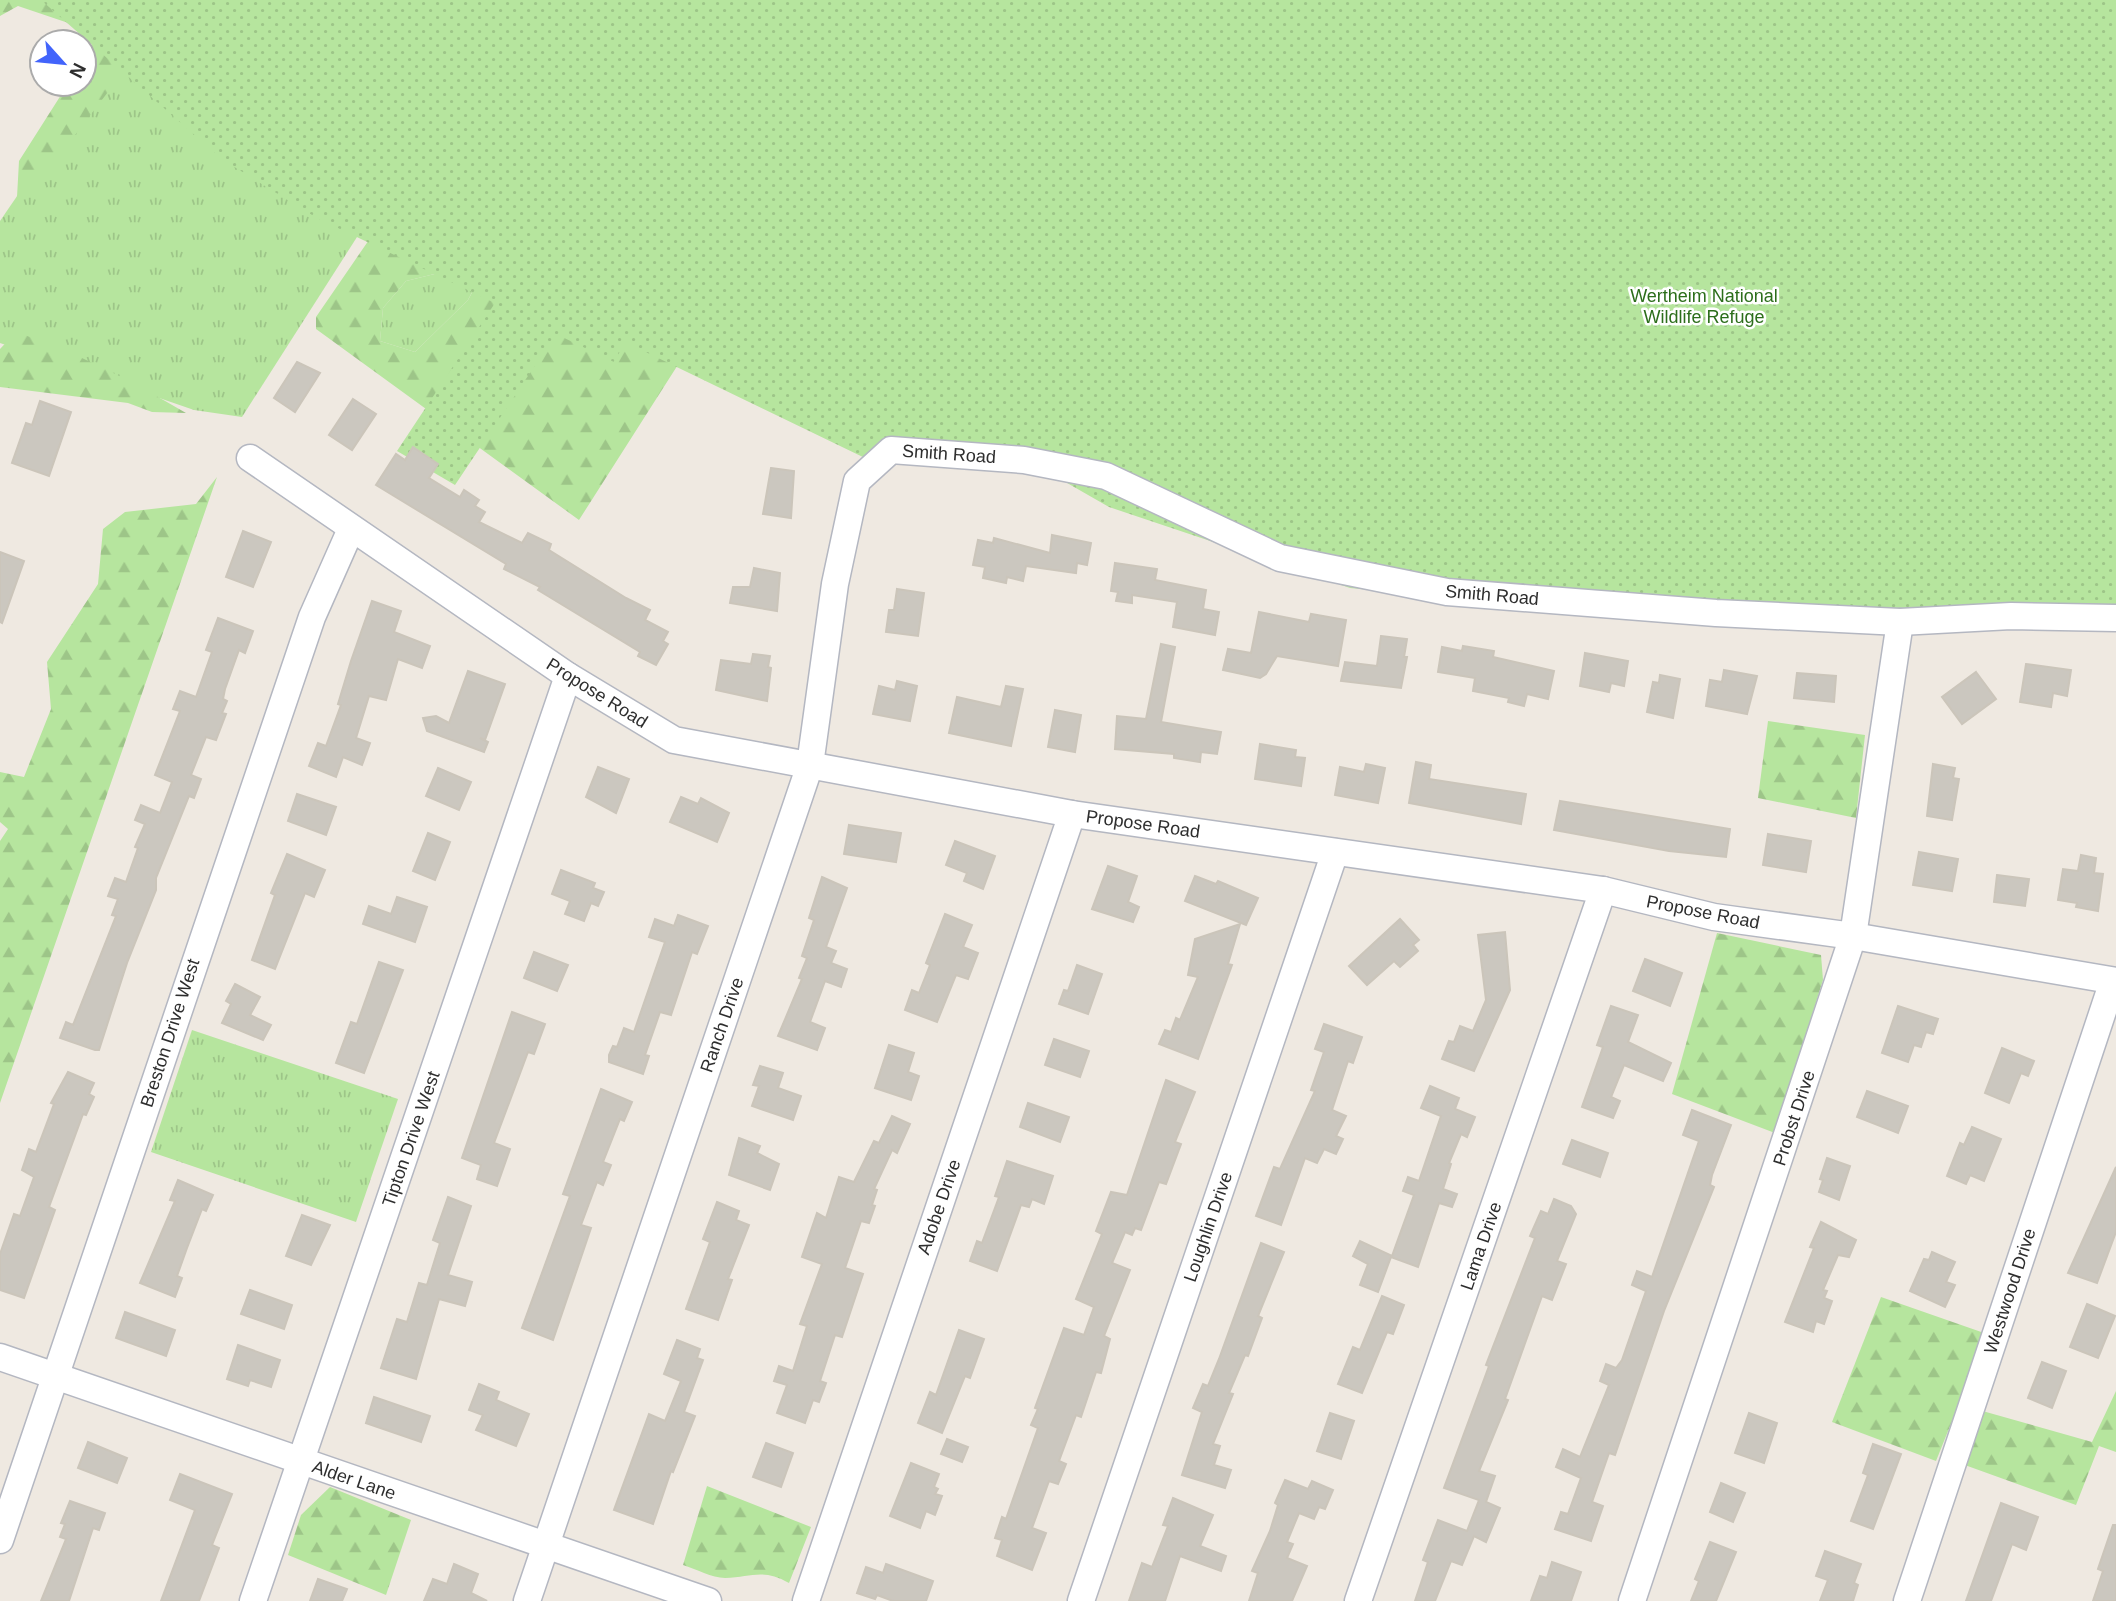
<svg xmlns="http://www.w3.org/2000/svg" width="2116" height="1601" font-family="Helvetica,sans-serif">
<defs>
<pattern id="grass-tufts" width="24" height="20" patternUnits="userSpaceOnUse" patternTransform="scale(1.75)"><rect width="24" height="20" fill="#b6e59e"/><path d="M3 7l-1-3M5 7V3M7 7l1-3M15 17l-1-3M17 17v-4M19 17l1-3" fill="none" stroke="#9dc588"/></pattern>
<pattern id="forest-firs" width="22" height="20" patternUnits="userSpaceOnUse" patternTransform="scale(1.75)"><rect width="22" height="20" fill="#b6e59e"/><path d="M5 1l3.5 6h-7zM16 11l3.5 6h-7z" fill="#9dc588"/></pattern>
<pattern id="park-dots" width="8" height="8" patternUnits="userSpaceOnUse" patternTransform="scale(1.75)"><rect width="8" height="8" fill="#b6e59e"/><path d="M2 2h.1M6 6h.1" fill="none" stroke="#9dc588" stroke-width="1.8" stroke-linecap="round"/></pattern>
</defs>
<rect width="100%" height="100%" fill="#efe9e1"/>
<!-- grass -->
<g fill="url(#grass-tufts)">
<polygon points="136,22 373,212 242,417 194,410 0,343 0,221"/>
<polygon points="459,268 482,273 468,300 415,352 380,341 383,308 406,281"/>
<polygon points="192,1030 398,1099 356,1222 151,1152"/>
</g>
<!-- forest -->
<g fill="url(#forest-firs)" fill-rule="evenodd">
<polygon points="0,0 130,0 137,54 43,177 17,197 19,161 68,84 84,84 84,59 98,33 18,6 0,16"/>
<path d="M 395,202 L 681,360 L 579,520 L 316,329 L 316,317 ZM 459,268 L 482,274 L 468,300 L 415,352 L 380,341 L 383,308 L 406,281 Z"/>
<path d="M 16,332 C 76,352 132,381 186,413 L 152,412 L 128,403 L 0,387 L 0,349 Z"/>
<polygon points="217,477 0,1103 0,841 8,829 0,822 0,772 24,777 51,709 47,662 98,584 103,529 125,512 196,504"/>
<polygon points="1768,721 1865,735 1856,818 1758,798"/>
<polygon points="1717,933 1821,955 1823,980 1775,1133 1672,1094"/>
<polygon points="1881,1297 1987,1334 1936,1461 1832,1422"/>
<polygon points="2116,1391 2116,1452 2099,1446 2076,1505 1962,1464 1979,1410 2092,1442"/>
<path d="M 707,1486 L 811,1527 L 789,1583 C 763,1568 752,1577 725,1578 C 712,1578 696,1569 683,1565 Z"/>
<polygon points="330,1487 411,1520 386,1595 288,1555 301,1515"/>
</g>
<!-- park -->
<polygon fill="url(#park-dots)" points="41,0 2116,0 2116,611 1641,615 1350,588 1109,507 1027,460 867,459 625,342 614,362 556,334 455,485 397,451 495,303 317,218 223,160"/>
<!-- building -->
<g fill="#cbc7bf" stroke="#cbc5ba" stroke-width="2">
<polygon points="297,362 320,373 295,412 274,398"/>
<polygon points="353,399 376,414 352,450 329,435"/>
<polygon points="40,401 71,412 49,476 12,463 26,423 32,425"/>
<polygon points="413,447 438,464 429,478 460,497 464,490 479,500 475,506 485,512 479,522 522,543 528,533 551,544 549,550 626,598 650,610 645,620 668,632 663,641 668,644 656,665 638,656 640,652 538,590 540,587 504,569 506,564 376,485 396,454 405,460"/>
<polygon points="771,468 794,471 791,518 763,514"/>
<polygon points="243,531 271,542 253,587 226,577"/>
<polygon points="1052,535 1091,543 1087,565 1077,563 1076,573 1026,566 1023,581 1007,577 1006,583 983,578 985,567 973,565 978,540 993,543 994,538 1050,553"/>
<polygon points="0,552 24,561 2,623 0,622"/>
<polygon points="1115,563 1157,569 1155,580 1206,590 1203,609 1219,612 1215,635 1173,627 1177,602 1132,595 1132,603 1116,601 1118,592 1111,591"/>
<polygon points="754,568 780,573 777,611 730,603 733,587 750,587"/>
<polygon points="897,589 924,593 918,636 886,632 889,610 894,610"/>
<polygon points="372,601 401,611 394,632 430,646 422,668 398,659 386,700 369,696 356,738 370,743 362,765 343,757 336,777 309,766 318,743 326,746 341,705 338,704 351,661"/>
<polygon points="1259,612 1309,622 1311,614 1346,620 1338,666 1277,656 1266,674 1260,678 1223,670 1228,649 1251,653"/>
<polygon points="218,618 253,631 245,653 239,650 225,689 223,699 227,701 222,713 226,714 216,740 206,737 191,775 201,779 194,798 189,796 156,878 156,890 127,963 99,1050 95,1050 60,1038 66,1022 73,1025 116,916 112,915 118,899 108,896 115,878 126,882 138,848 135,847 145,824 135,820 141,805 160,813 172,782 155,775 180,711 173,709 180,691 196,697 212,652 206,650"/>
<polygon points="1381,636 1407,639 1404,657 1407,657 1401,688 1341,681 1345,662 1377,666"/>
<polygon points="1161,644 1175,647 1161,722 1221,732 1217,754 1201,752 1200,762 1174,758 1174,754 1115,749 1117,716 1146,719"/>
<polygon points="1463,646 1494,651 1493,657 1554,671 1548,699 1527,694 1524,706 1508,702 1509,698 1473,691 1475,678 1438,672 1442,647 1462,651"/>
<polygon points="1585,653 1628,661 1624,686 1611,683 1609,692 1580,686"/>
<polygon points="753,654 770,656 768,667 771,668 767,701 716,690 721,660 751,664"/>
<polygon points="2026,664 2071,670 2067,696 2053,693 2051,707 2020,702"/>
<polygon points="1724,670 1757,676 1747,714 1706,706 1710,680 1722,682"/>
<polygon points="468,671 505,684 485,740 480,738 488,742 484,752 427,731 423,718 436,716 449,723"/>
<polygon points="1976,672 1996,699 1962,724 1942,697"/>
<polygon points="1797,673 1836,676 1834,702 1794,698"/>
<polygon points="1660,675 1680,679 1673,718 1647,712 1653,682 1659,683"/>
<polygon points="897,681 917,686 910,721 873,714 879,686 895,690"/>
<polygon points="1006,686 1023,689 1011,746 949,733 957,697 1001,707"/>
<polygon points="1055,710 1081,715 1075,752 1048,747"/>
<polygon points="1260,744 1296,750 1295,757 1305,758 1301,786 1255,779"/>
<polygon points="1416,762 1431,765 1429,779 1526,794 1521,824 1409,803"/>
<polygon points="1366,764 1385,768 1378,803 1335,795 1340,767 1364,772"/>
<polygon points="1933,764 1955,768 1953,778 1959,779 1952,820 1927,816"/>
<polygon points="598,767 629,779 616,813 586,797"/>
<polygon points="438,768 471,782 459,810 426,796"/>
<polygon points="297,794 336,807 326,835 288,821"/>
<polygon points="681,797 698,804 701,798 729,813 717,842 670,822"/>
<polygon points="1560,801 1730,829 1726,857 1669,851 1554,830"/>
<polygon points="849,825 901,833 896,862 844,854"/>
<polygon points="428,833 450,842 435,880 413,871"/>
<polygon points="1768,834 1811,841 1806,872 1763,865"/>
<polygon points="955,841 995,856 983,889 964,881 967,873 946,865"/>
<polygon points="1919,852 1958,859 1952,891 1913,885"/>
<polygon points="287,854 325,870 314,897 305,893 275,969 252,960 275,895 271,893"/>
<polygon points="2081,855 2096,858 2094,873 2103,874 2098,911 2076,907 2077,903 2058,900 2063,869 2078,871"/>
<polygon points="1108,866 1137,876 1128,902 1139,907 1133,922 1092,909"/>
<polygon points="561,870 595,883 593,888 604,892 598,906 591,903 584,921 565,914 570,901 552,894"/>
<polygon points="1997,875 2029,879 2025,906 1994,902"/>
<polygon points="1195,876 1216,884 1218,881 1258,898 1246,925 1185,901"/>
<polygon points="822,877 847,888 826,947 836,951 831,963 847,969 841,987 825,981 810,1022 825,1028 817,1050 778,1036 802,979 799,978 807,958 802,956 814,920 809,918"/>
<polygon points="397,897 427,907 415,942 363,924 369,906 391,914"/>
<polygon points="945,914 972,925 963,947 978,953 968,979 956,975 937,1022 905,1010 912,990 919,993 930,965 926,963"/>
<polygon points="678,915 708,926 697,954 692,952 671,1015 660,1012 645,1055 649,1056 643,1074 609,1062 609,1055 613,1046 617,1047 624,1028 634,1032 665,942 649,937 655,919 674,926"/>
<polygon points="1400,919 1419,940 1413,945 1418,951 1400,967 1394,961 1367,985 1349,966"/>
<polygon points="1240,924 1228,964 1232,965 1198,1059 1159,1044 1165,1030 1171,1032 1176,1018 1180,1020 1198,977 1188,975 1195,939"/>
<polygon points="1505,932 1510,990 1474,1071 1442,1059 1449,1041 1454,1042 1460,1026 1473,1031 1486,1000 1478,935"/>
<polygon points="534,952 568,965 557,991 524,978"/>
<polygon points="1645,959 1682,973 1670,1006 1633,991"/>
<polygon points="379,962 403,970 364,1073 336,1063 351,1022 357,1024"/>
<polygon points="1077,965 1102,974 1088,1014 1059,1004 1064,990 1068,991"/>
<polygon points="235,984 260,997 250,1015 271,1025 263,1040 222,1023 231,1004 226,1001"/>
<polygon points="1611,1006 1638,1015 1628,1042 1671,1063 1663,1081 1624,1065 1611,1097 1620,1101 1613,1118 1582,1107 1603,1047 1597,1045"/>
<polygon points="1898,1006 1938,1019 1933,1034 1926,1032 1921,1047 1914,1045 1908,1062 1882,1053"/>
<polygon points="512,1012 545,1024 534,1054 528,1052 494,1143 510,1149 497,1186 477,1179 481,1165 462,1158"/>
<polygon points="1324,1024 1362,1037 1353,1063 1348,1061 1332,1110 1346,1116 1336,1136 1343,1139 1336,1154 1324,1149 1317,1163 1305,1158 1281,1225 1256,1216 1274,1167 1280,1169 1315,1091 1311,1090 1324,1052 1315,1049"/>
<polygon points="1054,1039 1089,1051 1080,1077 1045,1065"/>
<polygon points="889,1045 914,1053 908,1072 919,1076 911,1100 875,1088"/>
<polygon points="2002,1048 2034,1061 2028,1076 2021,1073 2009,1103 1985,1093"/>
<polygon points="760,1066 783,1073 778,1088 801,1096 793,1120 752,1106 759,1086 753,1085"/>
<polygon points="68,1072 94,1083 89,1094 94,1097 86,1115 83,1114 49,1207 55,1210 24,1298 0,1290 0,1254 14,1214 20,1216 34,1177 22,1170 29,1149 36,1152 54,1104 51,1103"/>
<polygon points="1166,1080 1195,1092 1175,1142 1181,1144 1166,1184 1159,1182 1141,1230 1135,1228 1132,1235 1125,1232 1112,1263 1130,1270 1104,1336 1110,1339 1101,1373 1096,1372 1081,1417 1076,1415 1059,1461 1066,1464 1058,1484 1049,1481 1032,1528 1046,1533 1032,1570 997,1556 1002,1540 995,1538 1002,1517 1006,1519 1038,1428 1031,1425 1038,1409 1035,1408 1064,1328 1084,1335 1094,1307 1076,1299 1102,1234 1096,1231 1111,1192 1127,1195"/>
<polygon points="1430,1086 1459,1098 1455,1109 1475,1117 1467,1137 1461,1134 1449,1163 1451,1164 1443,1189 1457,1194 1452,1207 1439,1203 1418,1267 1391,1257 1378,1292 1360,1285 1368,1264 1353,1256 1360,1241 1392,1256 1414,1195 1403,1191 1408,1177 1419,1181 1441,1116 1421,1108"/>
<polygon points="601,1089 632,1102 624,1121 620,1119 603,1162 611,1165 603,1185 597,1182 581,1225 591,1228 553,1340 522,1328 570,1196 563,1194"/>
<polygon points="1867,1091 1908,1106 1898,1133 1857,1117"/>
<polygon points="1028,1103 1069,1117 1060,1142 1020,1127"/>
<polygon points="1692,1110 1731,1125 1712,1175 1710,1185 1714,1187 1664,1311 1615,1455 1609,1453 1592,1502 1603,1506 1591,1541 1555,1529 1561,1512 1568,1514 1581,1478 1556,1467 1563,1449 1580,1457 1609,1385 1600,1381 1606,1364 1616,1368 1622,1360 1646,1291 1632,1285 1637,1271 1652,1277 1699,1141 1683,1135"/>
<polygon points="892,1116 910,1124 897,1153 892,1150 874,1189 877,1190 872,1205 875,1206 869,1223 861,1221 845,1268 863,1274 842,1337 835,1335 820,1381 826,1383 819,1402 813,1400 805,1423 777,1413 787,1385 774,1381 779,1366 793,1371 807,1326 800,1324 822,1264 802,1257 817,1213 826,1218 839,1177 854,1182 874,1141 879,1143"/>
<polygon points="1972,1127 2001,1139 1984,1181 1970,1175 1966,1184 1947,1176 1960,1143 1964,1145"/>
<polygon points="739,1138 760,1146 757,1153 779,1164 770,1190 729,1175"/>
<polygon points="1572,1140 1608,1153 1600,1177 1563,1164"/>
<polygon points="1827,1158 1850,1166 1839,1200 1819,1192 1823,1180 1820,1179"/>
<polygon points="1007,1161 1053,1176 1044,1204 1032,1199 1029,1207 1021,1205 997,1271 970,1261 977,1241 982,1243 999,1197 995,1196"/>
<polygon points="2116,1167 2116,1232 2097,1283 2068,1273"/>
<polygon points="178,1180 213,1195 206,1211 202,1209 187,1248 177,1276 182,1278 175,1297 140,1283 175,1201 170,1200"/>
<polygon points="448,1197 471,1206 448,1275 472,1282 465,1306 439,1299 416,1379 381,1368 397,1319 407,1322 419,1283 427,1285 440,1243 433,1240"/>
<polygon points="1554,1199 1571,1206 1576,1214 1557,1261 1566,1264 1552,1300 1542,1296 1505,1399 1508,1400 1479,1471 1495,1476 1486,1502 1500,1508 1486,1542 1474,1536 1462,1565 1451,1561 1435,1601 1415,1601 1428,1562 1423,1560 1438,1520 1467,1531 1479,1500 1444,1488 1489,1366 1486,1365 1535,1238 1530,1236 1541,1211 1548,1214"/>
<polygon points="717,1202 739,1211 736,1220 749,1225 728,1279 732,1280 718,1320 686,1309 710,1242 703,1239"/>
<polygon points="302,1215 330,1225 311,1265 286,1256"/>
<polygon points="1821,1222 1856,1240 1849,1257 1838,1255 1823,1290 1827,1291 1824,1298 1832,1301 1824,1324 1816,1321 1813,1332 1785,1322 1814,1248 1810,1247"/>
<polygon points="1261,1243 1284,1252 1258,1316 1262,1318 1248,1356 1245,1355 1229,1393 1233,1394 1213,1444 1220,1446 1214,1465 1231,1470 1225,1488 1182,1475 1202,1412 1193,1408 1203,1384 1208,1386 1219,1359"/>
<polygon points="1932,1252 1955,1262 1946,1282 1955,1285 1945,1307 1910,1291 1924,1259 1929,1260"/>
<polygon points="250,1290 292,1305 284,1329 241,1314"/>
<polygon points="1382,1296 1404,1305 1393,1334 1387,1332 1362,1393 1338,1384 1353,1347 1360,1350"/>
<polygon points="2087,1304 2115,1316 2098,1358 2070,1347"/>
<polygon points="125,1312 175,1330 166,1356 116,1338"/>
<polygon points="959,1330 984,1339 970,1378 965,1376 942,1433 918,1423 930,1392 936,1395"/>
<polygon points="677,1340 700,1349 697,1358 703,1360 684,1412 695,1416 673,1472 671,1471 653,1524 614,1510 649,1414 665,1421 681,1381 664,1374"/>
<polygon points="238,1345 280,1360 271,1387 250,1380 248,1386 227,1379"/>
<polygon points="2042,1362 2066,1371 2052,1408 2028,1398"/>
<polygon points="479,1384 499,1392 496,1400 529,1414 516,1446 476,1430 483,1415 469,1410"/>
<polygon points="374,1397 430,1416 421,1442 366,1423"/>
<polygon points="1330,1413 1354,1421 1341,1459 1317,1451"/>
<polygon points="1749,1413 1777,1423 1764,1463 1735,1453"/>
<polygon points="947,1439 968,1447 962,1462 941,1454"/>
<polygon points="88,1442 127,1458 117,1483 78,1468"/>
<polygon points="766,1443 793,1453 781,1487 753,1477"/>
<polygon points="1873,1444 1901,1454 1873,1529 1851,1521 1868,1475 1863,1473"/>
<polygon points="911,1463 939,1474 934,1487 938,1489 935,1494 942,1496 935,1515 926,1511 920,1528 890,1516"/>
<polygon points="180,1474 232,1494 212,1545 219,1548 199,1601 161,1601 195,1510 170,1500"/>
<polygon points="1285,1480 1308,1489 1312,1481 1333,1490 1325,1509 1319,1507 1314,1519 1299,1513 1287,1542 1293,1544 1287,1558 1307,1566 1292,1601 1249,1601 1258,1573 1252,1571 1270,1531 1278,1505 1275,1503"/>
<polygon points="1721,1483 1745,1493 1733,1522 1710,1512"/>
<polygon points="1173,1498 1213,1515 1200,1546 1226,1556 1221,1571 1180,1556 1165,1601 1129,1601 1142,1563 1152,1567 1168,1526 1163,1525"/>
<polygon points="70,1501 105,1513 99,1530 93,1528 69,1601 41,1601 66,1539 60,1537 65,1524 61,1523"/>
<polygon points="2001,1503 2038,1517 2026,1550 2012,1544 1991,1601 1966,1601"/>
<polygon points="2113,1525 2116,1525 2116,1601 2093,1601 2103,1571 2098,1569"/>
<polygon points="1710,1542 1736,1552 1716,1601 1691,1601 1699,1581 1695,1579"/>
<polygon points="1825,1551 1861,1564 1854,1583 1858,1585 1853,1601 1820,1601 1828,1580 1816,1576"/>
<polygon points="1552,1562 1581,1572 1571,1601 1531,1601 1540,1576 1547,1578"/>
<polygon points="454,1564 478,1574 471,1593 487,1601 424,1601 433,1579 447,1584"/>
<polygon points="886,1564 933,1581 926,1601 893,1601 877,1595 875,1599 857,1593 866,1567 883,1573"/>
<polygon points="318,1579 347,1589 342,1601 310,1601"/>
</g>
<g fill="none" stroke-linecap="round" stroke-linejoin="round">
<defs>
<g id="minor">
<polyline points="250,458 568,676 674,740 1072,814 1603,890 1714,917 1853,936 2116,981"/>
<polyline points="0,1357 708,1601"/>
<polyline points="0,1540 312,617 351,529"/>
<polyline points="253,1601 568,676"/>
<polyline points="527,1601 810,765 835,584 857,481 891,450 1024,460 1106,476 1280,558 1447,592 1716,613 1900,622 2011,616 2116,618"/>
<polyline points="806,1601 1072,814"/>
<polyline points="1081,1601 1335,852"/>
<polyline points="1358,1601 1603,890"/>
<polyline points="1632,1601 1853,936 1900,622"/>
<polyline points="1907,1601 2113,981"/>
</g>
</defs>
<!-- minor casing -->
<use href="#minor" stroke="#b4b7c1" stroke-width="29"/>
<!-- minor -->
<use href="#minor" stroke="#fff" stroke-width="26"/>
</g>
<g text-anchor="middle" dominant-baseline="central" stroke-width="5" stroke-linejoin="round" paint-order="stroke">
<!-- park labels -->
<g font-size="18" fill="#2c6e1b" stroke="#fff">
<text x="1704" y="296">Wertheim National<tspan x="1704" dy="21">Wildlife Refuge</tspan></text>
</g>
<!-- street labels -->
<g font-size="18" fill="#2e2e2e" stroke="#fff">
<text transform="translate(949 454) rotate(4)">Smith Road</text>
<text transform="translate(1492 595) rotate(5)">Smith Road</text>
<text transform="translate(597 693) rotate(32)">Propose Road</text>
<text transform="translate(1143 824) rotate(8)">Propose Road</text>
<text transform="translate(1703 912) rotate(11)">Propose Road</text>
<text transform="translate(722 1025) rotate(-71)">Ranch Drive</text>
<text transform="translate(170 1033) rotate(-72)">Breston Drive West</text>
<text transform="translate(1794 1118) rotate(-72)">Probst Drive</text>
<text transform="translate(411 1139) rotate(-71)">Tipton Drive West</text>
<text transform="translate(939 1207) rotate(-71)">Adobe Drive</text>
<text transform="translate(1208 1227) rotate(-71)">Loughlin Drive</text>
<text transform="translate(1481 1246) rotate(-71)">Lama Drive</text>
<text transform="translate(2010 1291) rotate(-72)">Westwood Drive</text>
<text transform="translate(354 1480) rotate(19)">Alder Lane</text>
</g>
</g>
<!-- north arrow -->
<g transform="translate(63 63) rotate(117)"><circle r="33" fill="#ffffff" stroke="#ababab" stroke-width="2"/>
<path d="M0-5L12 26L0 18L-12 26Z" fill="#4264fb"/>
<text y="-10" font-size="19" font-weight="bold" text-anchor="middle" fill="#2e2e2e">N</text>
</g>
</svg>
